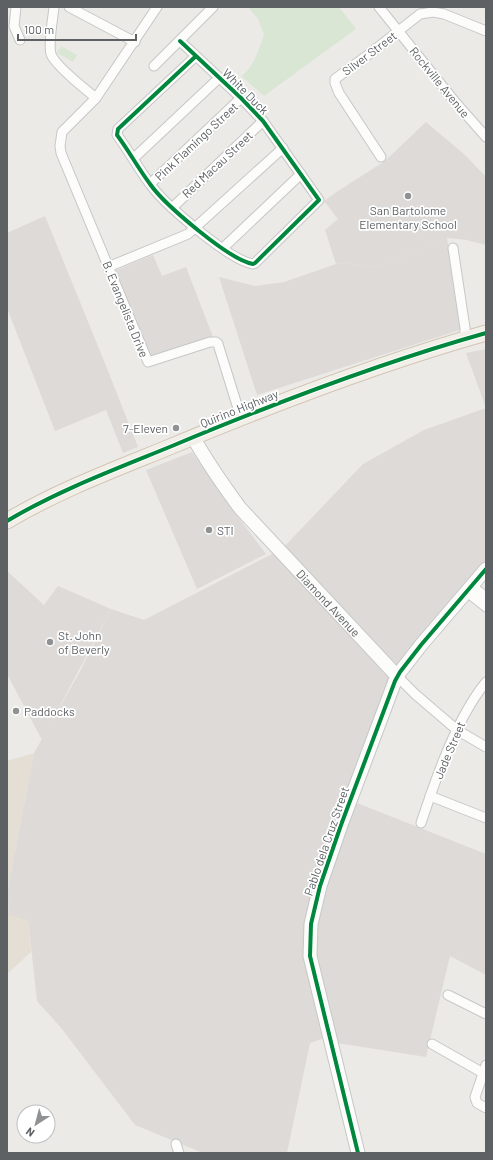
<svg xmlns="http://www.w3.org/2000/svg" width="493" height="1160" font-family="Barlow,sans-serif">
<rect width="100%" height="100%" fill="#eceae7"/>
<!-- commercial -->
<polygon fill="#e5ded5" points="34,753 8,889 28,920 31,952 7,974 7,761"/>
<!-- industrial -->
<g fill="#dddad8">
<polygon points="45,216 106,366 138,447 123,453 106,410 55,431 7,308 7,233"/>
<polygon points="447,238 463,329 257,395 219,277 255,286 284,282 336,264 346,263 376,267"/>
<polygon points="153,255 162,276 186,267 213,337 149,356 114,271"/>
<polygon points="486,349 486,561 397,669 284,547 363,464 424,430 486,408 466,353"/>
<polygon points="276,552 394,675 308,923 325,1038 310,1043 287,1153 203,1153 135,1125 62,1029 37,1001 28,920 9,915 8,889 34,753 79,673 111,609 144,620"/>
<polygon points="357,803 486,854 486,975 450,956 426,1057 337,1043 316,956 315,938 327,887 338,852"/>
</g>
<!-- education -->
<g fill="#dddad7">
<polygon points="426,122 465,155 486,177 486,245 467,240 447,238 376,267 346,263 336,264 325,230 338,219 324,201 338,191 385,161"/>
<polygon points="192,452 229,505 266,554 197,589 146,470"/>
<polygon points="7,571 44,605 58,586 111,609 42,740 7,674"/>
</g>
<!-- green -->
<g fill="#d9e6d4">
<path d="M 248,7 L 339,7 L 356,29 L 264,96 L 241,76 C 254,67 259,49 264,34 L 258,19 Z"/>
<polygon points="61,46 77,55 73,62 57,53"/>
</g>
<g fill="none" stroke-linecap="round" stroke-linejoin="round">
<defs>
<g id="street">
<polyline points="16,7 14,26 20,40"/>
<path d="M 54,7 C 53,18 48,44 51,54 C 54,64 86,90 96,98"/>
<polyline points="69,7 135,42"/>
<polyline points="157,7 96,98 62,132 60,146 61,153 148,362 210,342 216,342 218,344 241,418"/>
<polyline points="379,7 456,103 486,137"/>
<path d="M 180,41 L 241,98 L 263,121 L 319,200 L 255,263 L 253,264 C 229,260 164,204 150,184 C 138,168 129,151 117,135 L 118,129 L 196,56"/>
<polyline points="154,66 213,7"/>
<polyline points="381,157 339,93 335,83 335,79 368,55 420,14 433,12 444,14 486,31"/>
<polyline points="134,158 219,78"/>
<polyline points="150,184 241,98"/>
<polyline points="172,208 263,121"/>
<polyline points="223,248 301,174"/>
<polyline points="453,248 465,328 465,339"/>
<polyline points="108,267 188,234 283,148"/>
<polyline points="472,586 486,597"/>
<polyline points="467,592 486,607"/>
<polyline points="397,676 415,694 457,730 486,747"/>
<polyline points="430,796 486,818"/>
<path d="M 421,823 C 436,778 456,719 486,682"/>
<polyline points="448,995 486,1014"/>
<polyline points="432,1044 483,1073"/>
<polyline points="486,1065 475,1097 477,1103 486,1108"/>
<polyline points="176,1144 179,1153"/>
</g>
<g id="secondary">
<path id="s1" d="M 193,437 C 207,462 223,485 240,508 L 397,676"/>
<polyline points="358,1153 310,956 311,924 320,886 341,825 395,681 400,672 421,645 486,569"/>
</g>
<path id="primary" d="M 7,521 C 59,490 116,469 172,446 C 275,403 379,363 486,333"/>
</defs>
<!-- street casing -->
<use href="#street" stroke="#c6c7c6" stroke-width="11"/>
<!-- secondary casing -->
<use href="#secondary" stroke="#c6c7c6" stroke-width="15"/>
<!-- primary casing -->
<use href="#primary" stroke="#d2c5b7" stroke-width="17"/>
<!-- street -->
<use href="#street" stroke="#fcfcfb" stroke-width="9"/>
<!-- secondary -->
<use href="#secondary" stroke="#fcfcfb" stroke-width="13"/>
<!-- primary -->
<use href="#primary" stroke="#f2eee8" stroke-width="15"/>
<defs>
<g id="cycleway">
<path d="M 180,41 L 241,98 L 263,121 L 319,200 L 255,263 L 253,264 C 229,260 164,204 150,184 C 138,168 129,151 117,135 L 118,129 L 196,56"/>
<path d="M 7,521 C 59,490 116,469 172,446 C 275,403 379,363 486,333"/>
<polyline points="358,1153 310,956 311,924 320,886 341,825 395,681 400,672 421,645 486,569"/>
</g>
</defs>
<!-- cycleway casing -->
<use href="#cycleway" stroke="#fff" stroke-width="6"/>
<!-- cycleway -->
<use href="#cycleway" stroke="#00873e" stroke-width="4"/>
</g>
<!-- markers -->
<g fill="#8f9192" stroke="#fff" stroke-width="1.5">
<circle cx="408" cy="196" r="4"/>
<circle cx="176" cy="428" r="4"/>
<circle cx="209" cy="530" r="4"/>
<circle cx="50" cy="642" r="4"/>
<circle cx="16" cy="711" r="4"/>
</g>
<g text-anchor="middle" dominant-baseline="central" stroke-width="3.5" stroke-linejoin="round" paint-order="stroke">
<!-- street labels -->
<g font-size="12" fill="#5d6164" stroke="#fff">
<text transform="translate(369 53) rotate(-37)">Silver Street</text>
<text transform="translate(440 82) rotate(51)">Rockville Avenue</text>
<text transform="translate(246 91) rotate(45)">White Duck</text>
<text transform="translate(196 141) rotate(-43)">Pink Flamingo Street</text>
<text transform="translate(217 164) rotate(-43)">Red Macau Street</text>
<text transform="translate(126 309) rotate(68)">B. Evangelista Drive</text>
<text transform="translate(239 408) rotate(-22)">Quirino Highway</text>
<text stroke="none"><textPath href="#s1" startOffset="215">Diamond Avenue</textPath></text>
<text transform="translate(449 750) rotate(-67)">Jade Street</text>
<text transform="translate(326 841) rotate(-71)">Pablo dela Cruz Street</text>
</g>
<!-- poi labels -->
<g font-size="12" fill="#5d6164" stroke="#fff" text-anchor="start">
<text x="408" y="210" text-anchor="middle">San Bartolome<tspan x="408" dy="14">Elementary School</tspan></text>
<text x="168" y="428" text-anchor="end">7-Eleven</text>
<text x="217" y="530">STI</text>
<text x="58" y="635">St. John<tspan x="58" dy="14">of Beverly</tspan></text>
<text x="24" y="711">Paddocks</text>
</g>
</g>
<!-- border -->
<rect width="493" height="1160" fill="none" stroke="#5d6164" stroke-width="16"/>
<!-- north arrow -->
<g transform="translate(36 1124) rotate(216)"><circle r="19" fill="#ffffff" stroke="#bec0c1"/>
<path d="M0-3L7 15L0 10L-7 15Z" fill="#8f9192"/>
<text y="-6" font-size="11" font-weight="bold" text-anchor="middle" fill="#5d6164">N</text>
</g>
<!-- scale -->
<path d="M18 34v6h118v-6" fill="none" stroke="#5d6164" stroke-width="2"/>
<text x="24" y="34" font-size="12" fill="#5d6164" stroke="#ffffff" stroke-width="3" paint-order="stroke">100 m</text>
</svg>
